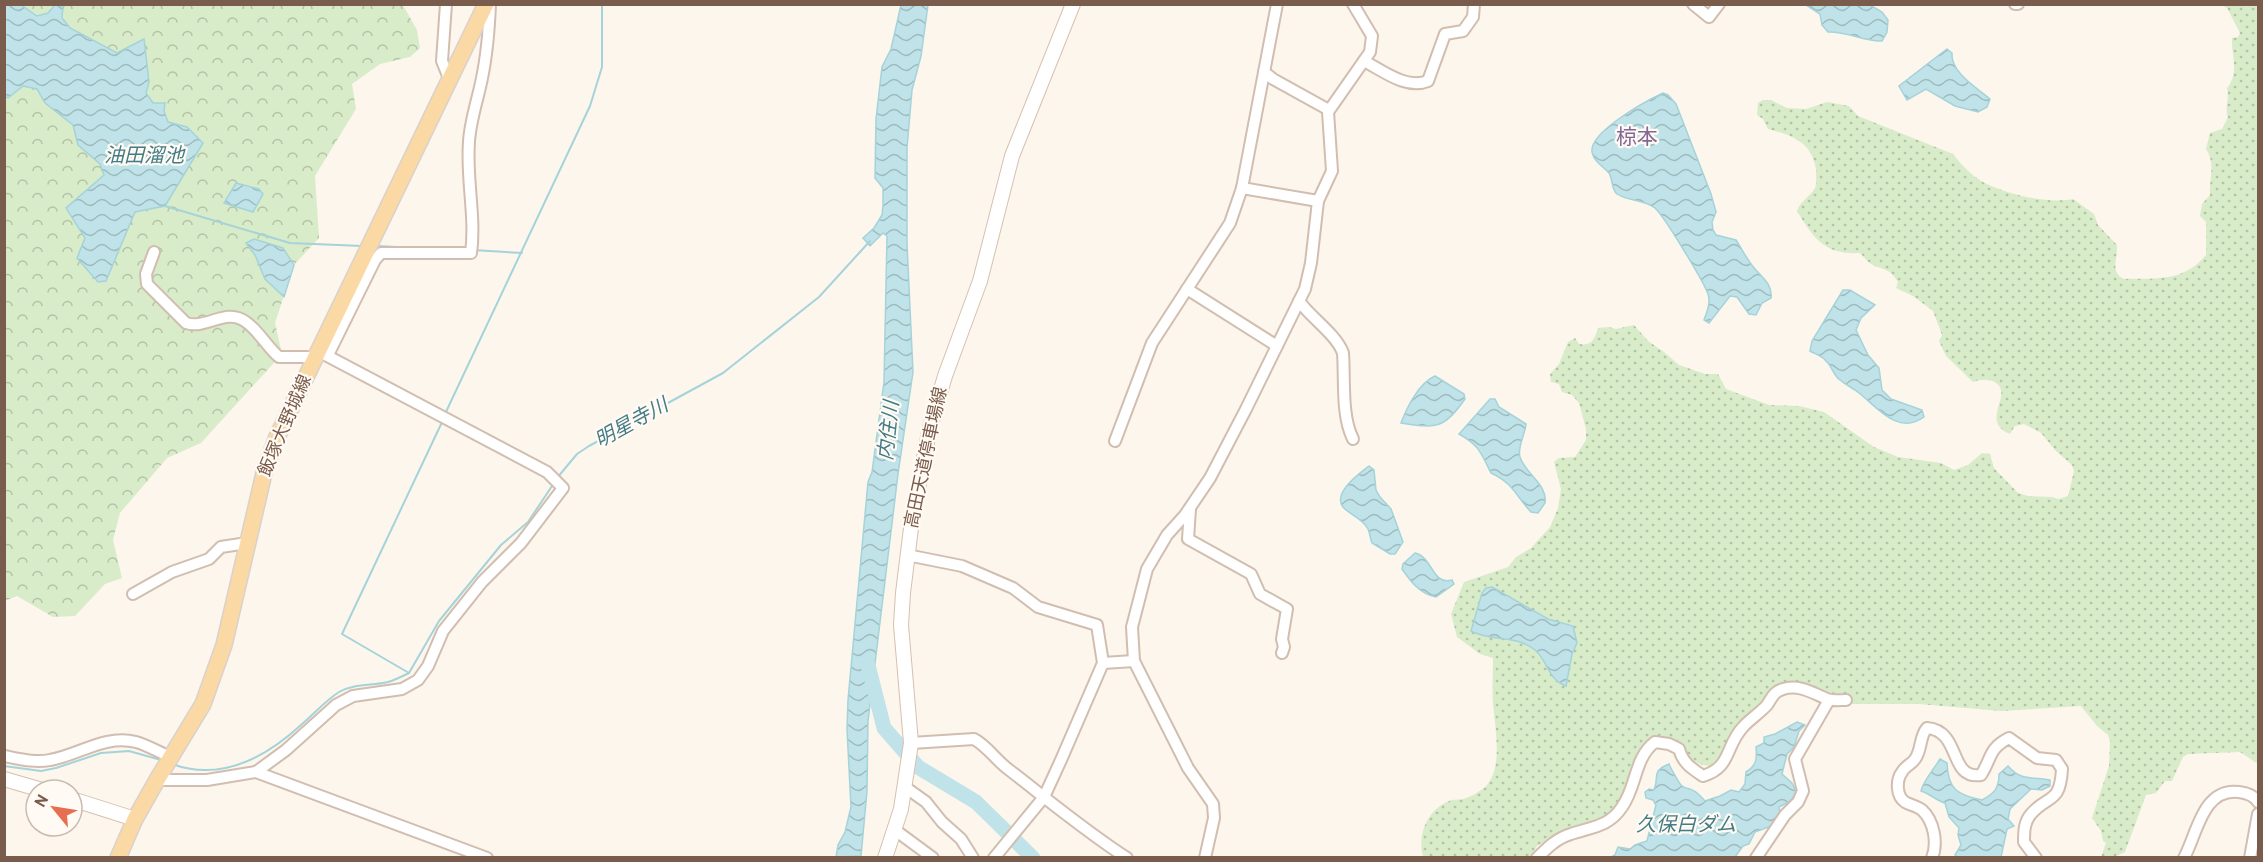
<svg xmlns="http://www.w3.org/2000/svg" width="2263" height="862" font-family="Overpass,'Noto Sans JP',sans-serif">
<defs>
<pattern id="grass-dots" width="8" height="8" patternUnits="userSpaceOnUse" patternTransform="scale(1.5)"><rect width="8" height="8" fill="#d8ecc9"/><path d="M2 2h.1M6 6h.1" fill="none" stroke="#b4c2a5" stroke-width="1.8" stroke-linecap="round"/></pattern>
<pattern id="forest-crowns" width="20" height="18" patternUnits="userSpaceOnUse" patternTransform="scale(1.5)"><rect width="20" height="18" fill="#d8ecc9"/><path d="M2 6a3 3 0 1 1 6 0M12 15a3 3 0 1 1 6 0" fill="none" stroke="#b4c2a5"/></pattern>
<pattern id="water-waves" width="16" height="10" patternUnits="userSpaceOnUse" patternTransform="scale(1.5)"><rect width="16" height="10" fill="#bfe3e8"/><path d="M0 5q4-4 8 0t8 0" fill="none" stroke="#a0bbbe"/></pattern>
</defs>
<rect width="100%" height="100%" fill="#fdf6ec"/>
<!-- grass -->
<path fill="url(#grass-dots)" d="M 2222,5 L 2258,5 L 2258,764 L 2240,752 L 2188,754 L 2183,757 L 2172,781 L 2165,781 L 2156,793 L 2146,795 L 2125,852 L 2114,857 L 2101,857 L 2106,843 L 2103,841 L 2101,831 L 2092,818 L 2109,766 L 2110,741 L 2108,735 L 2097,726 L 2081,706 L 2001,711 L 1919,704 L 1846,704 L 1846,696 L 1802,685 L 1778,686 L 1768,692 L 1759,708 L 1717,760 L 1710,766 C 1681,764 1689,737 1654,737 L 1636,755 L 1620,805 L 1608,817 L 1568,829 L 1537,846 L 1530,857 L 1423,857 C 1417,835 1427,810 1449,801 C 1454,799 1458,800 1463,799 C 1469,798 1483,790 1487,785 C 1503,766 1495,727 1493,704 C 1492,689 1493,674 1493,658 L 1480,654 L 1457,637 L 1451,614 L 1464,582 L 1508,567 L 1516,557 L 1531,548 L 1550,527 L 1558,508 L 1561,489 L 1554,462 L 1559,458 L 1575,457 L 1586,440 L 1586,429 L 1579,403 L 1572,395 L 1562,392 L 1559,384 L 1551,382 L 1550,374 L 1559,364 L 1568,342 L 1575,338 L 1579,344 C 1592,346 1594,340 1598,328 L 1609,327 L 1616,329 L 1634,325 L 1648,341 L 1664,352 L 1679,365 L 1705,374 L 1718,374 L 1726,389 L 1769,405 L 1799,406 L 1824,412 L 1874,447 L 1898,457 L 1941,463 L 1954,470 L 1968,465 L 1982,453 L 1990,454 L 1994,468 L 2018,493 L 2028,496 L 2052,497 L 2059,499 L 2068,496 L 2074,471 L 2072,465 L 2056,451 L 2041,433 L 2024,424 L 2015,426 L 2010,434 C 1989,425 1998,411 2001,397 C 2004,379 1985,377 1973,382 L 1946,356 L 1939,341 L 1942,335 L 1933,311 L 1913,296 L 1896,288 L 1898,282 C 1891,270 1886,270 1875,266 C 1869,264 1864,257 1860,253 C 1825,255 1814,239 1797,211 C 1800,201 1810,197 1815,188 C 1817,183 1816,175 1816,169 C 1812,142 1791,135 1768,129 L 1763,119 L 1757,115 L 1758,103 L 1763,100 L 1771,100 L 1787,108 L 1806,109 L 1827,102 L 1849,106 L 1858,116 L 1953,154 C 1962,166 1975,179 1989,185 C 2012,195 2047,204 2073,199 L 2094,214 L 2098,225 L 2117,245 C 2118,258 2109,274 2125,279 C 2159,278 2183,282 2206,255 L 2206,222 L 2200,216 L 2202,204 L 2210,195 C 2209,177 2216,165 2206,149 L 2210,133 L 2222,129 L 2228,117 C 2224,109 2230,98 2227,88 C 2240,72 2231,56 2232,38 L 2238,37 L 2240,33 L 2227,8 Z"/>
<!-- forest -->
<polygon fill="url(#forest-crowns)" points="5,5 403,5 417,30 420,48 410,57 380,64 352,84 356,109 315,176 319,238 294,265 275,323 282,354 201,443 167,458 120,513 113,540 122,578 105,584 75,616 53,617 17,596 5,601"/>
<!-- water -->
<g fill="url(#water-waves)" stroke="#a5d3da" stroke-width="1.5">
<polygon points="5,4 21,5 37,16 48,13 55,5 63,6 62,18 70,28 117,53 144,39 149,82 146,93 153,103 165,103 164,111 168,122 187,127 203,143 165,206 135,212 106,281 98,282 77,258 85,238 66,208 104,175 100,164 78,145 73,125 45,103 37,89 23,86 8,98 5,96"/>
<polygon points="901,5 928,5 921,56 912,90 907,148 907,244 913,372 898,474 868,721 867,791 861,856 836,857 838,845 845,832 851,807 847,729 848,700 868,482 872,472 884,382 887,236 883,233 870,246 863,238 874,228 882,215 883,205 883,188 875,178 876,119 882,67 891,49"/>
<path d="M 1806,5 L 1870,5 L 1882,12 L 1888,20 L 1887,32 L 1882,41 C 1864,42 1847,31 1828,32 L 1822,25 L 1820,14 Z"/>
<path d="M 1947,49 L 1952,53 C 1950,72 1977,88 1990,99 L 1987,107 L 1978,112 L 1955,106 L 1926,89 L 1907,100 L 1899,86 Z"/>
<path d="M 1663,93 L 1668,95 L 1676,104 L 1711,194 L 1716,212 L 1712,222 L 1713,230 L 1716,235 L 1736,240 C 1742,249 1747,260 1755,269 C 1762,277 1773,285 1771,298 L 1762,303 L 1756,315 L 1749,314 L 1737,297 L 1730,296 L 1709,323 L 1704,320 C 1707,312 1711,302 1708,294 C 1704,282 1664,216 1655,208 C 1644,199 1627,201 1617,194 C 1611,189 1613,179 1609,173 C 1603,166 1594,162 1592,152 C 1589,132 1646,101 1663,93 Z"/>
<polygon points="236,183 259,189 263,194 253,212 224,203"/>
<polygon points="254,239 283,248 294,265 284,297 265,279 255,255 246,243"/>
<path d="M 1843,290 L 1850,290 L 1875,305 L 1861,318 L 1856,330 L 1868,355 L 1879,368 L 1882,390 L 1891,399 L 1922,410 L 1924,417 C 1898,436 1877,407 1859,393 C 1853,388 1846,385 1840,380 C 1833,375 1832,366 1826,361 C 1823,356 1815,354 1810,351 L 1812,341 Z"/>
<path d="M 1435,376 L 1464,394 L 1465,399 C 1443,430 1436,428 1401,423 C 1407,407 1419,383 1435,376 Z"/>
<path d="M 1490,399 L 1495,399 L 1499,407 L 1526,424 C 1525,435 1517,447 1520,457 C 1525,474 1548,484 1545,503 L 1538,513 L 1531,512 C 1516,496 1513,483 1491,473 C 1481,453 1479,445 1459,434 Z"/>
<path d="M 1369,466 L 1374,470 L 1376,490 L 1380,497 L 1391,509 L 1403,542 L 1395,554 L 1390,554 L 1372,543 C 1370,538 1370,533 1368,529 C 1362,518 1350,515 1343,507 C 1332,493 1360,473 1369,466 Z"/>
<path d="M 1415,553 C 1433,557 1432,586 1452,580 L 1454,584 L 1436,597 C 1420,594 1411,582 1402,569 L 1403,564 Z"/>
<path d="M 1492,587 L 1548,619 L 1573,626 L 1577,643 L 1572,654 L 1566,686 C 1548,680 1548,661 1535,650 C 1515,634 1491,642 1471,631 L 1482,593 L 1486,588 Z"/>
<path d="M 1797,722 L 1805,725 L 1799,731 L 1794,747 L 1787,754 L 1782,774 L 1792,783 L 1797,793 L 1789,802 L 1779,807 L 1780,814 L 1774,825 L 1755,832 L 1749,844 L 1743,846 L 1735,857 L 1609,858 L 1615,855 L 1618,847 L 1630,849 L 1635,845 L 1647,841 L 1656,805 L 1653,800 L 1646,798 L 1645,792 L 1649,789 L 1654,790 C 1660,776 1650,772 1669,764 C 1670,767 1679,783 1681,785 C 1684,789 1690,788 1694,791 C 1698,793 1702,798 1705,801 L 1720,796 L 1731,790 L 1739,792 L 1745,784 L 1746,772 C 1757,765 1757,759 1756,747 L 1764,743 L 1764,737 L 1775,734 Z"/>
<path d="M 1940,759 L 1947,763 C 1948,790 1958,795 1982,800 C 1995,793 1999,788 1999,774 L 2008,766 C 2022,782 2031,776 2050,780 L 2050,786 L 2042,790 L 2031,789 L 2010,809 L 2008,819 L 2014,826 L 2007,829 L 2001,857 L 1957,857 L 1955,855 L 1961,845 L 1958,835 L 1959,828 L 1949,817 L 1945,803 C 1935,800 1931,794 1921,791 C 1923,781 1934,769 1940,759 Z"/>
</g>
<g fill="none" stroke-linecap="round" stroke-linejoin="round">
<!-- stream -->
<g stroke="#a5d3da" stroke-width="2">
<polyline points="165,206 290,243 362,246"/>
<polyline points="378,246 414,248"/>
<polyline points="473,250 522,253"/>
<polyline points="445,414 590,106 602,67 602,4"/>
<polyline points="557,478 577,454 589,446 723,373 819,297 870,241"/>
<polyline points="409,673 342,634 443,420"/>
<polyline points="409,673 439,621 501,545 528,522 554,483"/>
<path d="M 172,764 C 221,782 265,758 301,725 C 314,714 325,701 339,692 C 355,683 372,686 388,682 C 395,680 403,676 409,673"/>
<polyline points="4,766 41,771 56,768 101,753 129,751 161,760"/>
</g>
<!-- river -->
<polyline stroke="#bfe3e8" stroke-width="15" points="868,665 884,728 918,767 976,802 1033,858"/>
<defs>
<g id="street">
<polyline points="446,4 442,61 450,81"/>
<polyline points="1693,4 1709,17 1719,4"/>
<polyline points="2015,4 2018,4"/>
<path d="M 1364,61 C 1382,70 1406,90 1428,81 L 1445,34 L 1463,31 L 1473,17 L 1474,4"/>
<polyline points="1264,72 1273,79 1329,110"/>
<polyline points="1242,188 1318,201"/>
<path d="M 154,252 L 146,274 L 147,284 L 186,323 C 206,330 226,307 246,322 C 259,331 267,347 279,357 L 315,357"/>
<polyline points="1187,289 1277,346"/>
<path d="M 1299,301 C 1311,318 1336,334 1343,353 C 1345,380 1341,415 1353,439"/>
<path d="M 328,355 L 375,260 L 381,253 L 471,253 C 476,217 466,179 469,142 C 470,121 478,99 482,78 C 487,54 489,29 490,4"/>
<polyline points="1115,441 1152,343 1230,223 1242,188 1277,4"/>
<polyline points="1190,509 1188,539 1251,574 1260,594 1287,609 1282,639 1284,647 1282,653"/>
<polyline points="907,555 962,566 1013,588 1038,607 1097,625 1103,663 1061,760 1044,797 994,858"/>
<polyline points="133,594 172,572 209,559 221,547 247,543"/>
<polyline points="1103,663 1134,661"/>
<path d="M 911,743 L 974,739 C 987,746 996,760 1008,769 C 1047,799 1085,831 1127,858"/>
<path d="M 4,756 C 20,759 35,763 50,760 C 79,755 105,734 136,742 C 147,745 159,752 170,757"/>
<polyline points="256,772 286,750 336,705 353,696 402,689 418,680 428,666 443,631 482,582 521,543 563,488 547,472 318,351"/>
<polyline points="157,780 207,780 256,772 487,858"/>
<polyline points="905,787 926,802 942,822 961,839 973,858"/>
<polyline points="895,830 933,858"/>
<polyline points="1205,858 1214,818 1213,804 1188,768 1134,661 1132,627 1147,569 1167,535 1185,515 1210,478 1246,409 1305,289 1311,263 1318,201 1332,171 1328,112 1370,52 1372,36 1353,4"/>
<path d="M 1537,858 C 1547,848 1557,838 1571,834 C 1591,827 1609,827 1622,807 C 1637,786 1634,758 1655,742 L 1669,744 L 1679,749 C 1683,763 1691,768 1703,776 C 1732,767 1725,746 1743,727 C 1750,719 1760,713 1767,705 C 1772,698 1773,692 1783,689 C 1799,684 1813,693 1827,699 C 1833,701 1840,700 1846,700"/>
<polyline points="1756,858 1785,815 1798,802 1803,791 1795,759 1829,700"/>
<path d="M 1932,858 C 1938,843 1934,821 1922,810 C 1917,806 1910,805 1905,802 C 1896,796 1896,780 1902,772 C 1905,766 1912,764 1915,759 C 1922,750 1919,737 1927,728 C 1962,731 1948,780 1981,775 C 1992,758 1988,749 2009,738 L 2037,758 L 2056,760 L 2062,769 C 2060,805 2048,794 2031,814 C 2024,822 2024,832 2024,842 L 2036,858"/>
<path d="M 2184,858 C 2197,834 2203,787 2239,792 C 2247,793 2254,795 2258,802"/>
<polyline points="2250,858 2258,814"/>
</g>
<g id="secondary">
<polyline points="4,779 42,790"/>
<polyline points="72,799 135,819"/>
<polyline points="885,858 901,809 911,743 901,625 903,593 912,520 930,427 945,376 980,281 1012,156 1073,4"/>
</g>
<polyline id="primary" points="118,858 135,819 157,780 203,704 224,645 265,469 277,437 486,4"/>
</defs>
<!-- street casing -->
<use href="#street" stroke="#d1beb0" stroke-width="14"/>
<!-- secondary casing -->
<use href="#secondary" stroke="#d6c0b0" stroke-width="16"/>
<!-- primary casing -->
<use href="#primary" stroke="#dad1cd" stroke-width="18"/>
<!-- street -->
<use href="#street" stroke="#fff" stroke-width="10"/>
<!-- secondary -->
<use href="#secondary" stroke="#fff" stroke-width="14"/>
<!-- primary -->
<use href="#primary" stroke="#fbd9a5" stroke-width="15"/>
</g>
<g text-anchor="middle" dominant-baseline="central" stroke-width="4.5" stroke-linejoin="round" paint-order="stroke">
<!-- street labels -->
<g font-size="18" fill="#7a5c4d" stroke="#fffaf3">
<text transform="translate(286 426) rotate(-67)">飯塚大野城線</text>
<text transform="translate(927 458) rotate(-78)">高田天道停車場線</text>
</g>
<!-- water labels -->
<g font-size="20" font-style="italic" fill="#437c86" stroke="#fffaf3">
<text x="144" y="157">油田溜池</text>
<text transform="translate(632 424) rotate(-29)">明星寺川</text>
<text transform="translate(890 431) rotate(-84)">内住川</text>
<text x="1686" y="826">久保白ダム</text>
</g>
<!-- quarter labels -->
<g font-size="21" fill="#846695" stroke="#fffaf3">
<text x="1637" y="138">椋本</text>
</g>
</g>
<!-- border -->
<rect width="2263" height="862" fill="none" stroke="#7a5c4d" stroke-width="12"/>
<!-- north arrow -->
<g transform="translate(54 808) rotate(300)"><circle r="28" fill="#fffaf3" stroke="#cabbb1" stroke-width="1.5"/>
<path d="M0-4.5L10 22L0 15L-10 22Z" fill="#e76f51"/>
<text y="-9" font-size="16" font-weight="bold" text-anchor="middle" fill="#7a5c4d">N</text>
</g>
</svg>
